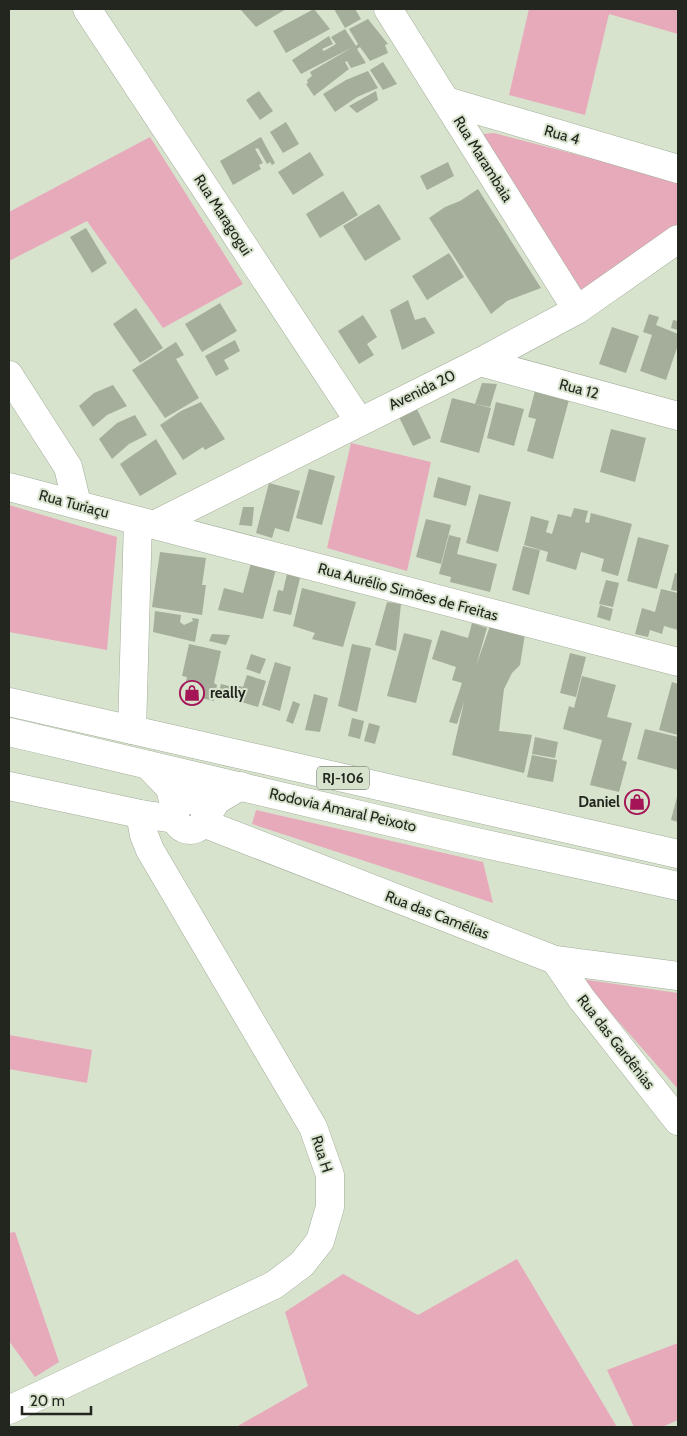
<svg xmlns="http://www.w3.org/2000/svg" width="687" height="1436" font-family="Cabin,sans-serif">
<rect width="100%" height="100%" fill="#d8e3ce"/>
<!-- green -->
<g fill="#e7aabb">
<polygon points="529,9 678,9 678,34 609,14 585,115 509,95"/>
<polygon points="494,133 678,181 678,224 592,289 580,289 479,142 484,134"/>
<polygon points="150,137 243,284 163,328 87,221 9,261 9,212"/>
<polygon points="351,443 431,462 407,571 327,548"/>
<polygon points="9,505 117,537 107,650 9,632"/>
<polygon points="256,810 483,862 493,903 252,824"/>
<polygon points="581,979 678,993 678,1089"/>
<polygon points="9,1035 92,1050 87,1083 9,1069"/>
<polygon points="15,1232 59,1362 35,1377 9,1341 9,1233"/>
<polygon points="517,1259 617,1427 236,1427 308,1386 285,1312 343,1274 418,1315"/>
<polygon points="678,1343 678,1420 662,1427 634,1427 607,1370"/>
</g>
<!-- building -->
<g fill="#a4ae9a">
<polygon points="240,9 286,9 256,27"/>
<polygon points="314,9 330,29 286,53 273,31"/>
<polygon points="334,9 355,9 361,19 345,28"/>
<polygon points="368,19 388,44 385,45 388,53 370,61 360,47 357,49 366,63 351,68 347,61 345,62 349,69 314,96 306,84 308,83 307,80 312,76 310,72 353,47 301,74 292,60 329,36 333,44 322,49 324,51 336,44 331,37 345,29 356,46 358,44 349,29"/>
<polygon points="383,62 397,84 383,90 370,70"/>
<polygon points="368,71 378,88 357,97 335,112 323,94 346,80"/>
<polygon points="259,91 273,111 260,120 246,100"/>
<polygon points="376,91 378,100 357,113 349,106"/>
<polygon points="286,122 299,144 283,153 270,132"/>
<polygon points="261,137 275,163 272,165 270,162 267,164 258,148 255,149 263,163 259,165 261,169 233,185 220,161"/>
<polygon points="310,152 324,175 293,195 278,172"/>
<polygon points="448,162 454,176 427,190 420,176"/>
<polygon points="478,189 541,288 507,301 491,314 429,218 445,207 460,201"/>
<polygon points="343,191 358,215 320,238 306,214"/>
<polygon points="379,204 401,239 365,261 343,226"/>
<polygon points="86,228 107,263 92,273 70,237"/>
<polygon points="449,253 464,277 427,300 412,276"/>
<polygon points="408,300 415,320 425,317 435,333 402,350 390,310"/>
<polygon points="220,303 237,331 202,352 185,324"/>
<polygon points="136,308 163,348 140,363 113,324"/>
<polygon points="649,314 659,317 656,325 678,334 678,345 666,380 640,371 652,335 643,332"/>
<polygon points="363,315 377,337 367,344 374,355 359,364 338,331"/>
<polygon points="673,320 678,321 678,330 671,328"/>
<polygon points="612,327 639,336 626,373 599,364"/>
<polygon points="235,340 240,351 224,360 229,369 216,376 205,356"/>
<polygon points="176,342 184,355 176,359 199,398 165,418 132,370"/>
<polygon points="482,383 497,384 490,407 475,404"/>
<polygon points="113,385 127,406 107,415 93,427 79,406 94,393"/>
<polygon points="535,391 569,400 553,459 527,451 536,419 528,417"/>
<polygon points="452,398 491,408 479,453 440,442"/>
<polygon points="201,402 225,439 205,450 203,447 183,460 160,425 181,411"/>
<polygon points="496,402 524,409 514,446 487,438"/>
<polygon points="417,409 431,438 413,446 399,417"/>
<polygon points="135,415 147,435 129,444 112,459 99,439 117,423"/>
<polygon points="611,429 646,438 635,482 600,472"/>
<polygon points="156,439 177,474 140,496 120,464"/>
<polygon points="309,469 335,476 322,525 296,518"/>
<polygon points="438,477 471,486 466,506 433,497"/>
<polygon points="269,483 300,491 289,532 275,528 272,538 256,533"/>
<polygon points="479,494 511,502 498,552 466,543"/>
<polygon points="243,507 254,507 252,526 239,525"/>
<polygon points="574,508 588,511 585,522 589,523 591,513 632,524 618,576 601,571 604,559 581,552 576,570 546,561 548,552 524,545 531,516 549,521 543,543 546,532 552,534 558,514 571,517"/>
<polygon points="426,519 451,525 441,564 416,557"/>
<polygon points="449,535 461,538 457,554 497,564 490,592 450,582 451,577 439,574"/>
<polygon points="638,537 669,545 657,589 627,581"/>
<polygon points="523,546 540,550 529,595 512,590"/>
<polygon points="160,552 206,558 202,585 206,585 202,615 152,607"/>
<polygon points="251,563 276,569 263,619 218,610 224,588 243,593"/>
<polygon points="675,573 678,574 678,591 671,590"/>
<polygon points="287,574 300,578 291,615 273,611 278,590 283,591"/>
<polygon points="606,580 619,583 613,607 599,604"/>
<polygon points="302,588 356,602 343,647 312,639 315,633 293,626"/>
<polygon points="661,589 678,593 678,630 664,626 662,634 650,630 648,637 635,634 642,608 655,612"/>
<polygon points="387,602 401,604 396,651 375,645"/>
<polygon points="600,605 613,609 610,621 597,617"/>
<polygon points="155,611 181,615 180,622 184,625 193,621 192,618 199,619 195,642 153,632"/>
<polygon points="472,623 487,628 476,666 490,626 525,634 520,665 512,673 504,689 499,731 532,735 524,773 452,755 464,702 457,724 449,722 462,683 452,680 456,667 432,659 441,630 468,638"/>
<polygon points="404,633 432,640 416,703 387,696"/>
<polygon points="212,634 230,635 226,645 209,641"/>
<polygon points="189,644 221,651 214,683 217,685 214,701 183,694 187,677 182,676"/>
<polygon points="352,644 371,648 357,712 338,706"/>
<polygon points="570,653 586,657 576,697 560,693"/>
<polygon points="251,654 266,659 260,674 246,669"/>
<polygon points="275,662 291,667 280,711 262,705"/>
<polygon points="247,675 266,681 258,707 232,699 236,685 243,687"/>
<polygon points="582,676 616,685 607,717 632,723 622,760 627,762 619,792 590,785 602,740 563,729 569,706 574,708"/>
<polygon points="672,682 678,684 678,735 659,730"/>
<polygon points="221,684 233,687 230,699 218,696"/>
<polygon points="314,694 328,698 320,732 305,730"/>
<polygon points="293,701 300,704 293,724 286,721"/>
<polygon points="352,718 364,721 360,739 348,736"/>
<polygon points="369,723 380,726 375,744 364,741"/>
<polygon points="645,729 678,737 678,770 637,759"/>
<polygon points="535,737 558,742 555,758 532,754"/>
<polygon points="532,755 557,760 553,782 527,777"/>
<polygon points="678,793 678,822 671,820"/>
</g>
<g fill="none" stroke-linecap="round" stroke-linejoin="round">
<defs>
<g id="minor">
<polyline points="87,9 359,421"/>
<polyline points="388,9 577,310"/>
<polyline points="446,101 678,169"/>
<polyline points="480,362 678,416"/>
<polyline points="9,375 68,467 77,504"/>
<polyline points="9,487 678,662"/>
<polyline points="156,524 480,362 577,310 678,239"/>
<polyline points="132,730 138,521"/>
<polyline points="9,786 140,814 175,819"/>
<circle cx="190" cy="815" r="15"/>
<polyline points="203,823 555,960 678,976"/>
<polyline points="555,960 581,998 678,1121"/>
<polyline points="9,1410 274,1285 302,1264 320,1241 330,1207 330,1175 313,1127 150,850 144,835 140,814"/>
</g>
<g id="trunk">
<polyline points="9,702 678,854"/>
<polyline points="9,732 458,838 678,886"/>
<polyline points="148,765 170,788 175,809"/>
<polyline points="205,818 217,800 241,786"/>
</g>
</defs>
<!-- minor casing -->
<use href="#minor" stroke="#a2ad99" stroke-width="29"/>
<!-- trunk casing -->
<use href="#trunk" stroke="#a2ad99" stroke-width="29"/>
<!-- minor -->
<use href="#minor" stroke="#fff" stroke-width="28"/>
<!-- trunk -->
<use href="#trunk" stroke="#fff" stroke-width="28"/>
</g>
<!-- icons -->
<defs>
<symbol id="shop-ring" viewBox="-11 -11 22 22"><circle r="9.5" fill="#d8e3ce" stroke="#a41456" stroke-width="1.5"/><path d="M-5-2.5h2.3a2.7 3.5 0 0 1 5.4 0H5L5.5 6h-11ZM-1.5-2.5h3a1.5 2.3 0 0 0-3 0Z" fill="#a41456"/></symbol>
</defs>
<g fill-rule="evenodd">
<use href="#shop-ring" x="178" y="679" width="28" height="28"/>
<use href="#shop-ring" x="623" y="788" width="28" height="28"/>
</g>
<g text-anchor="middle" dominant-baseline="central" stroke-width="4" stroke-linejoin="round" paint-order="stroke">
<!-- shield labels -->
<rect fill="#d8e3ce" stroke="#595f53" stroke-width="1" x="317" y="766.5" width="52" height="23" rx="4"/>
<g font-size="14" font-weight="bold" fill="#22261e">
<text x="343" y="778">RJ-106</text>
</g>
<!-- street labels -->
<g font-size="15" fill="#22261e" stroke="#d8e3ce">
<text transform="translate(562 135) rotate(16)">Rua 4</text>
<text transform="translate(483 159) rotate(58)">Rua Marambaia</text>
<text transform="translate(223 215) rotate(57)">Rua Maragogui</text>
<text transform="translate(579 389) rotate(15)">Rua 12</text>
<text transform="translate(422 390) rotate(-26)">Avenida 20</text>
<text transform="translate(74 504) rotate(15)">Rua Turiaçu</text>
<text transform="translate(408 592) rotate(15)">Rua Aurélio Simões de Freitas</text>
<text transform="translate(343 810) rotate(13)">Rodovia Amaral Peixoto</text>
<text transform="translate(437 915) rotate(21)">Rua das Camélias</text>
<text transform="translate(616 1042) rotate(52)">Rua das Gardênias</text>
<text transform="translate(322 1154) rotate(72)">Rua H</text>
</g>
<!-- poi labels -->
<g font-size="15" font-weight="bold" fill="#22261e" stroke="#d8e3ce" text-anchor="start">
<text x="210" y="693">really</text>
<text x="620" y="802" text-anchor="end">Daniel</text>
</g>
</g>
<!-- border -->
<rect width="687" height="1436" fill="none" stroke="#22261e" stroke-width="20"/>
<!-- scale -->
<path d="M22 1406v8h69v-8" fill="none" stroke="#22261e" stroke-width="2.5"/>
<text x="30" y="1406" font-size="15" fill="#22261e" stroke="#d8e3ce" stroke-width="4" paint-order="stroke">20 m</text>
</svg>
